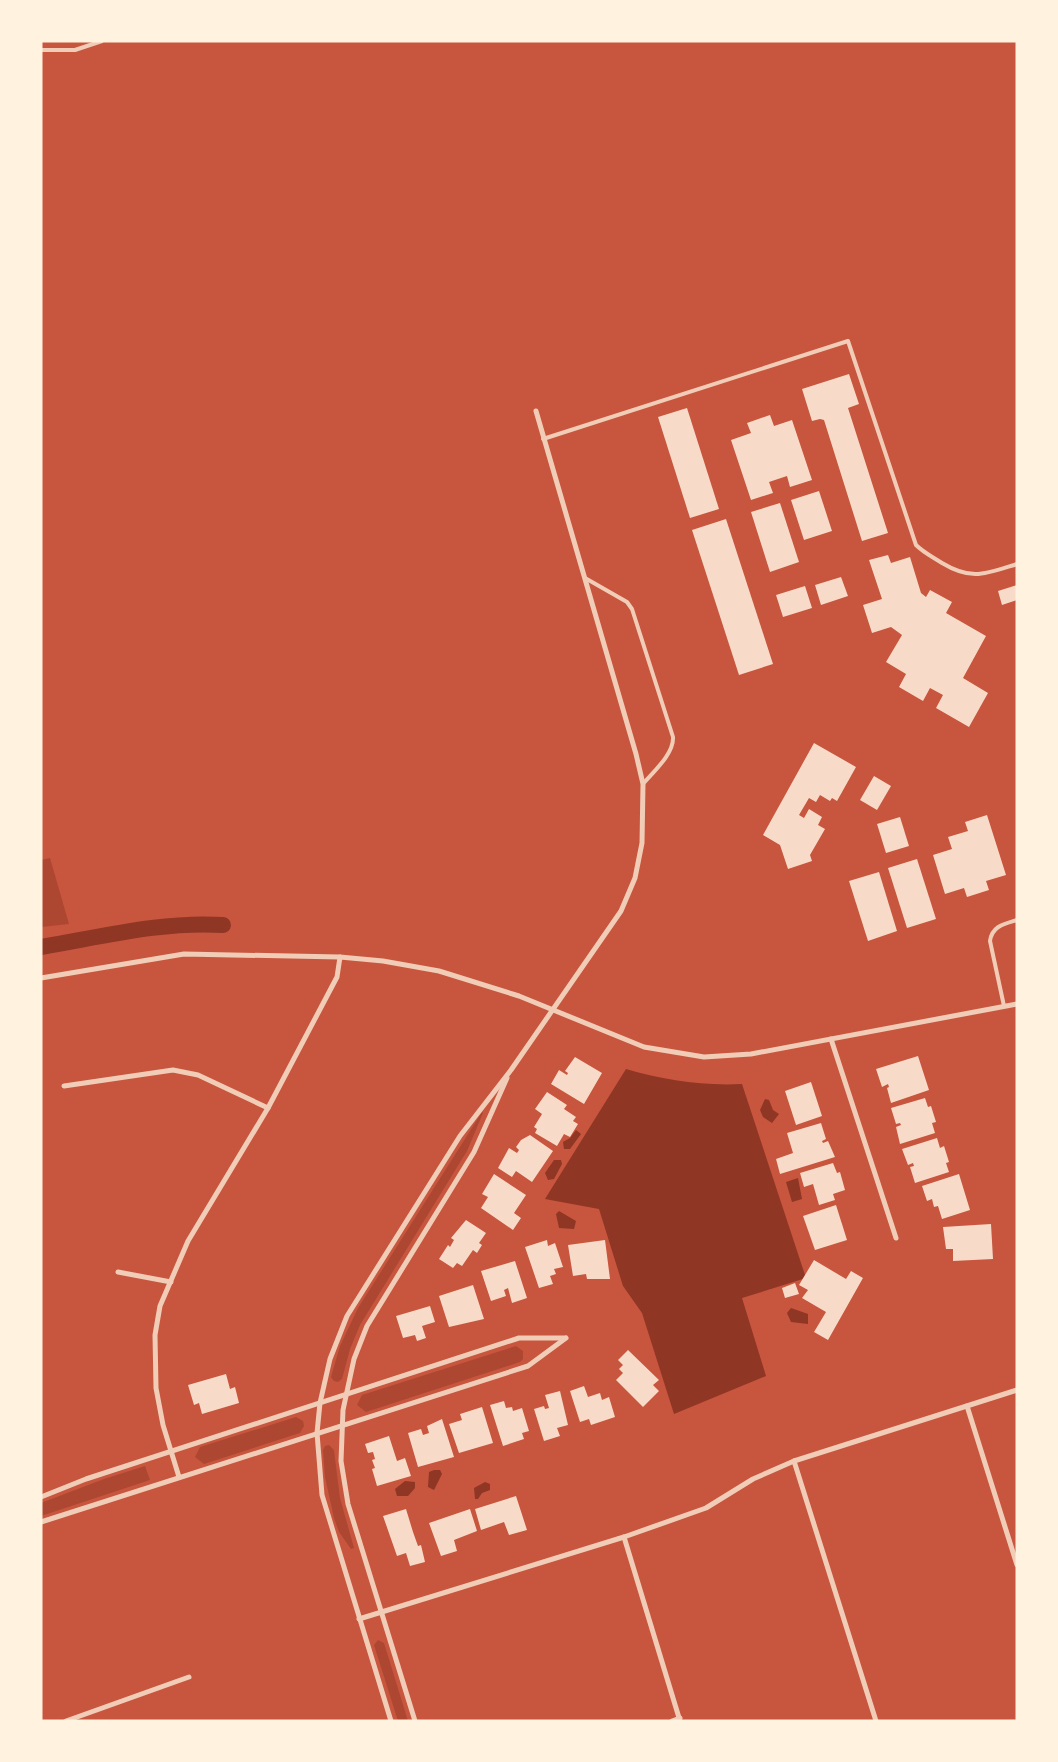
<svg xmlns="http://www.w3.org/2000/svg" width="1058" height="1762" font-family="Ubuntu,sans-serif">
<rect width="100%" height="100%" fill="#c8553d"/>
<!-- green -->
<g fill="#ae4732">
<polygon points="50,858 69,924 41,927 41,860"/>
<polygon points="482,1112 483,1113 467,1151 360,1325 350,1349 342,1379 338,1382 334,1381 331,1377 340,1346 358,1308"/>
<polygon points="516,1346 523,1351 523,1359 520,1362 366,1412 357,1405 362,1395"/>
<polygon points="296,1417 303,1421 304,1426 300,1433 204,1464 195,1457 200,1447"/>
<polygon points="329,1445 334,1450 340,1498 354,1548 351,1549 339,1532 334,1518 325,1477 323,1450 325,1446"/>
<polygon points="145,1466 150,1480 41,1516 41,1503 104,1479"/>
<polygon points="378,1640 384,1643 408,1721 398,1721 374,1645"/>
</g>
<!-- water -->
<g fill="#8f3625">
<path d="M 626,1069 C 664,1080 701,1086 742,1084 L 806,1278 L 742,1298 L 766,1376 L 674,1414 L 642,1313 L 623,1286 L 599,1209 L 545,1199 Z"/>
<polygon points="765,1099 769,1100 773,1110 779,1114 772,1123 763,1117 760,1110"/>
<polygon points="576,1130 581,1134 570,1149 564,1149 563,1142 570,1138"/>
<polygon points="554,1160 561,1160 562,1164 554,1179 548,1180 545,1173"/>
<polygon points="798,1178 802,1199 792,1202 786,1182"/>
<polygon points="559,1211 576,1221 574,1229 559,1228 556,1214"/>
<polygon points="791,1308 808,1314 808,1324 791,1322 787,1313"/>
<polygon points="434,1470 440,1470 442,1474 434,1490 428,1487 429,1472"/>
<polygon points="405,1481 415,1482 415,1488 408,1496 397,1496 395,1489"/>
<polygon points="485,1482 490,1484 490,1490 482,1493 478,1499 475,1499 474,1488"/>
</g>
<g fill="none" stroke-linecap="round" stroke-linejoin="round">
<!-- canal -->
<path stroke="#8f3625" stroke-width="16" d="M 41,947 C 101,937 162,921 223,925"/>
</g>
<!-- building -->
<g fill="#f7dbc8">
<polygon points="849,374 859,404 848,408 888,533 862,541 824,420 820,419 812,421 802,389"/>
<polygon points="687,408 719,509 690,518 658,417"/>
<polygon points="770,415 774,426 792,420 812,480 790,487 787,476 769,482 773,493 751,500 731,440 751,433 747,423"/>
<polygon points="819,491 832,531 804,540 791,500"/>
<polygon points="780,503 799,562 770,572 751,512"/>
<polygon points="726,519 773,664 739,675 692,530"/>
<polygon points="888,555 891,563 910,557 921,593 926,597 930,590 952,602 946,613 986,636 963,678 988,693 969,727 936,708 943,695 930,688 923,701 899,687 906,674 886,662 902,635 891,627 872,633 863,605 882,599 869,560"/>
<polygon points="841,577 848,596 821,605 815,585"/>
<polygon points="1017,585 1017,600 1002,605 998,591"/>
<polygon points="805,586 812,608 783,617 776,595"/>
<polygon points="814,743 856,767 837,801 832,798 830,801 820,795 816,802 809,798 799,815 804,818 809,809 822,817 818,825 825,829 810,855 812,861 788,869 780,845 763,835"/>
<polygon points="874,776 891,786 877,810 860,800"/>
<polygon points="987,815 1006,875 986,881 989,890 967,897 964,888 945,894 933,855 952,849 948,837 968,831 965,822"/>
<polygon points="900,817 909,846 886,853 877,824"/>
<polygon points="917,859 936,919 907,928 888,868"/>
<polygon points="879,872 897,931 868,941 849,881"/>
<polygon points="918,1056 929,1090 891,1103 887,1088 889,1087 888,1084 882,1087 876,1069"/>
<polygon points="575,1057 602,1073 584,1104 551,1084 559,1070 567,1075 568,1073 565,1071"/>
<polygon points="811,1082 822,1116 796,1125 785,1091"/>
<polygon points="547,1092 567,1105 564,1109 576,1117 573,1121 578,1124 570,1137 564,1134 557,1146 535,1133 537,1129 534,1127 542,1114 535,1109"/>
<polygon points="925,1098 928,1107 931,1106 936,1122 932,1123 935,1133 900,1144 896,1127 901,1125 900,1123 896,1124 891,1108"/>
<polygon points="821,1123 826,1139 822,1141 823,1143 828,1141 835,1157 780,1174 776,1159 793,1153 787,1133"/>
<polygon points="530,1135 553,1151 532,1182 516,1171 512,1177 498,1168 509,1148 517,1153 519,1150 516,1147 521,1140"/>
<polygon points="937,1138 940,1148 944,1146 949,1162 946,1163 949,1172 915,1183 910,1167 914,1166 913,1163 908,1165 902,1149"/>
<polygon points="833,1163 837,1173 840,1172 845,1190 833,1194 835,1200 819,1205 813,1184 804,1187 800,1173"/>
<polygon points="494,1174 526,1195 514,1213 521,1218 513,1230 481,1208 488,1197 482,1194"/>
<polygon points="959,1174 970,1210 942,1219 938,1206 934,1207 932,1199 927,1201 922,1186"/>
<polygon points="836,1205 847,1240 815,1250 803,1216"/>
<polygon points="466,1220 486,1233 479,1243 482,1245 477,1253 473,1250 462,1266 457,1263 453,1268 439,1259 448,1245 450,1247 454,1240 451,1238"/>
<polygon points="991,1224 993,1259 953,1261 953,1249 946,1249 943,1227"/>
<polygon points="547,1240 548,1246 555,1243 563,1267 554,1269 556,1274 550,1276 553,1284 539,1288 525,1247"/>
<polygon points="605,1240 610,1279 587,1279 586,1274 573,1276 568,1245"/>
<polygon points="814,1260 846,1279 851,1271 863,1278 828,1340 814,1332 826,1312 802,1298 808,1290 799,1285"/>
<polygon points="515,1261 527,1298 512,1303 508,1288 504,1290 506,1296 491,1301 481,1271"/>
<polygon points="795,1283 799,1294 785,1298 782,1288"/>
<polygon points="473,1285 484,1319 449,1327 439,1296"/>
<polygon points="430,1306 435,1322 422,1326 426,1338 417,1341 415,1335 403,1338 396,1316"/>
<polygon points="628,1350 659,1380 653,1385 659,1391 643,1407 616,1380 623,1373 619,1369 623,1365 618,1360"/>
<polygon points="226,1374 230,1389 235,1387 239,1403 202,1414 199,1403 194,1405 188,1385"/>
<polygon points="584,1386 588,1397 600,1393 602,1400 609,1397 615,1417 591,1425 589,1419 580,1422 570,1391"/>
<polygon points="560,1391 568,1425 557,1428 560,1436 544,1441 534,1409 544,1406 545,1409 549,1408 545,1395"/>
<polygon points="504,1401 506,1408 512,1407 513,1411 522,1408 529,1431 522,1433 524,1439 503,1446 490,1405"/>
<polygon points="482,1407 493,1443 459,1453 449,1424 462,1420 460,1414"/>
<polygon points="442,1419 454,1457 418,1467 408,1433 421,1429 423,1435 429,1433 427,1426"/>
<polygon points="389,1436 397,1461 405,1458 411,1476 377,1486 372,1469 375,1468 372,1460 375,1459 373,1452 368,1453 365,1444"/>
<polygon points="516,1496 527,1530 509,1535 504,1522 481,1530 475,1509"/>
<polygon points="406,1509 413,1532 418,1546 421,1545 425,1562 410,1566 406,1553 397,1556 383,1516"/>
<polygon points="470,1509 477,1531 454,1540 457,1551 441,1556 429,1523"/>
</g>
<g fill="none" stroke-linecap="round" stroke-linejoin="round">
<!-- service -->
<g stroke="#f1ccb7" stroke-width="4">
<polyline points="41,50 75,50 102,41"/>
<path d="M 543,439 L 848,341 L 916,545 C 924,553 933,557 942,563 C 972,581 985,574 1017,564"/>
<path d="M 585,578 L 627,602 L 632,609 L 673,737 C 674,754 653,772 643,784"/>
<path d="M 1004,1006 L 990,941 C 992,926 1004,924 1017,920"/>
</g>
<!-- minor -->
<g stroke="#f1ccb7" stroke-width="5">
<polyline points="41,978 184,954 340,957 383,961 439,971 519,996 644,1047 704,1057 751,1054 1017,1004"/>
<polyline points="831,1039 896,1238"/>
<polyline points="64,1086 173,1070 198,1075 268,1108"/>
<polyline points="118,1272 171,1282"/>
<polyline points="967,1406 1017,1565"/>
<polyline points="794,1461 876,1721"/>
<polyline points="179,1477 163,1425 156,1388 155,1335 160,1306 188,1241 268,1108 337,977 340,957"/>
<polyline points="41,1497 86,1479 519,1338 565,1338"/>
<polyline points="41,1522 528,1366 566,1338"/>
<polyline points="624,1537 680,1721"/>
<polyline points="359,1619 624,1537 706,1508 753,1479 794,1461 1017,1390"/>
<polyline points="66,1721 189,1677"/>
<polyline points="391,1721 322,1495 317,1433 320,1403 330,1359 347,1316 460,1136 511,1070 621,911 635,878 642,843 643,784 636,754 536,411"/>
<polyline points="415,1721 348,1504 341,1461 343,1410 354,1359 367,1326 474,1152 507,1078"/>
<polyline points="672,1721 680,1718"/>
</g>
</g>
<!-- border -->
<rect width="1058" height="1762" fill="none" stroke="#fff3e0" stroke-width="85"/>
</svg>
